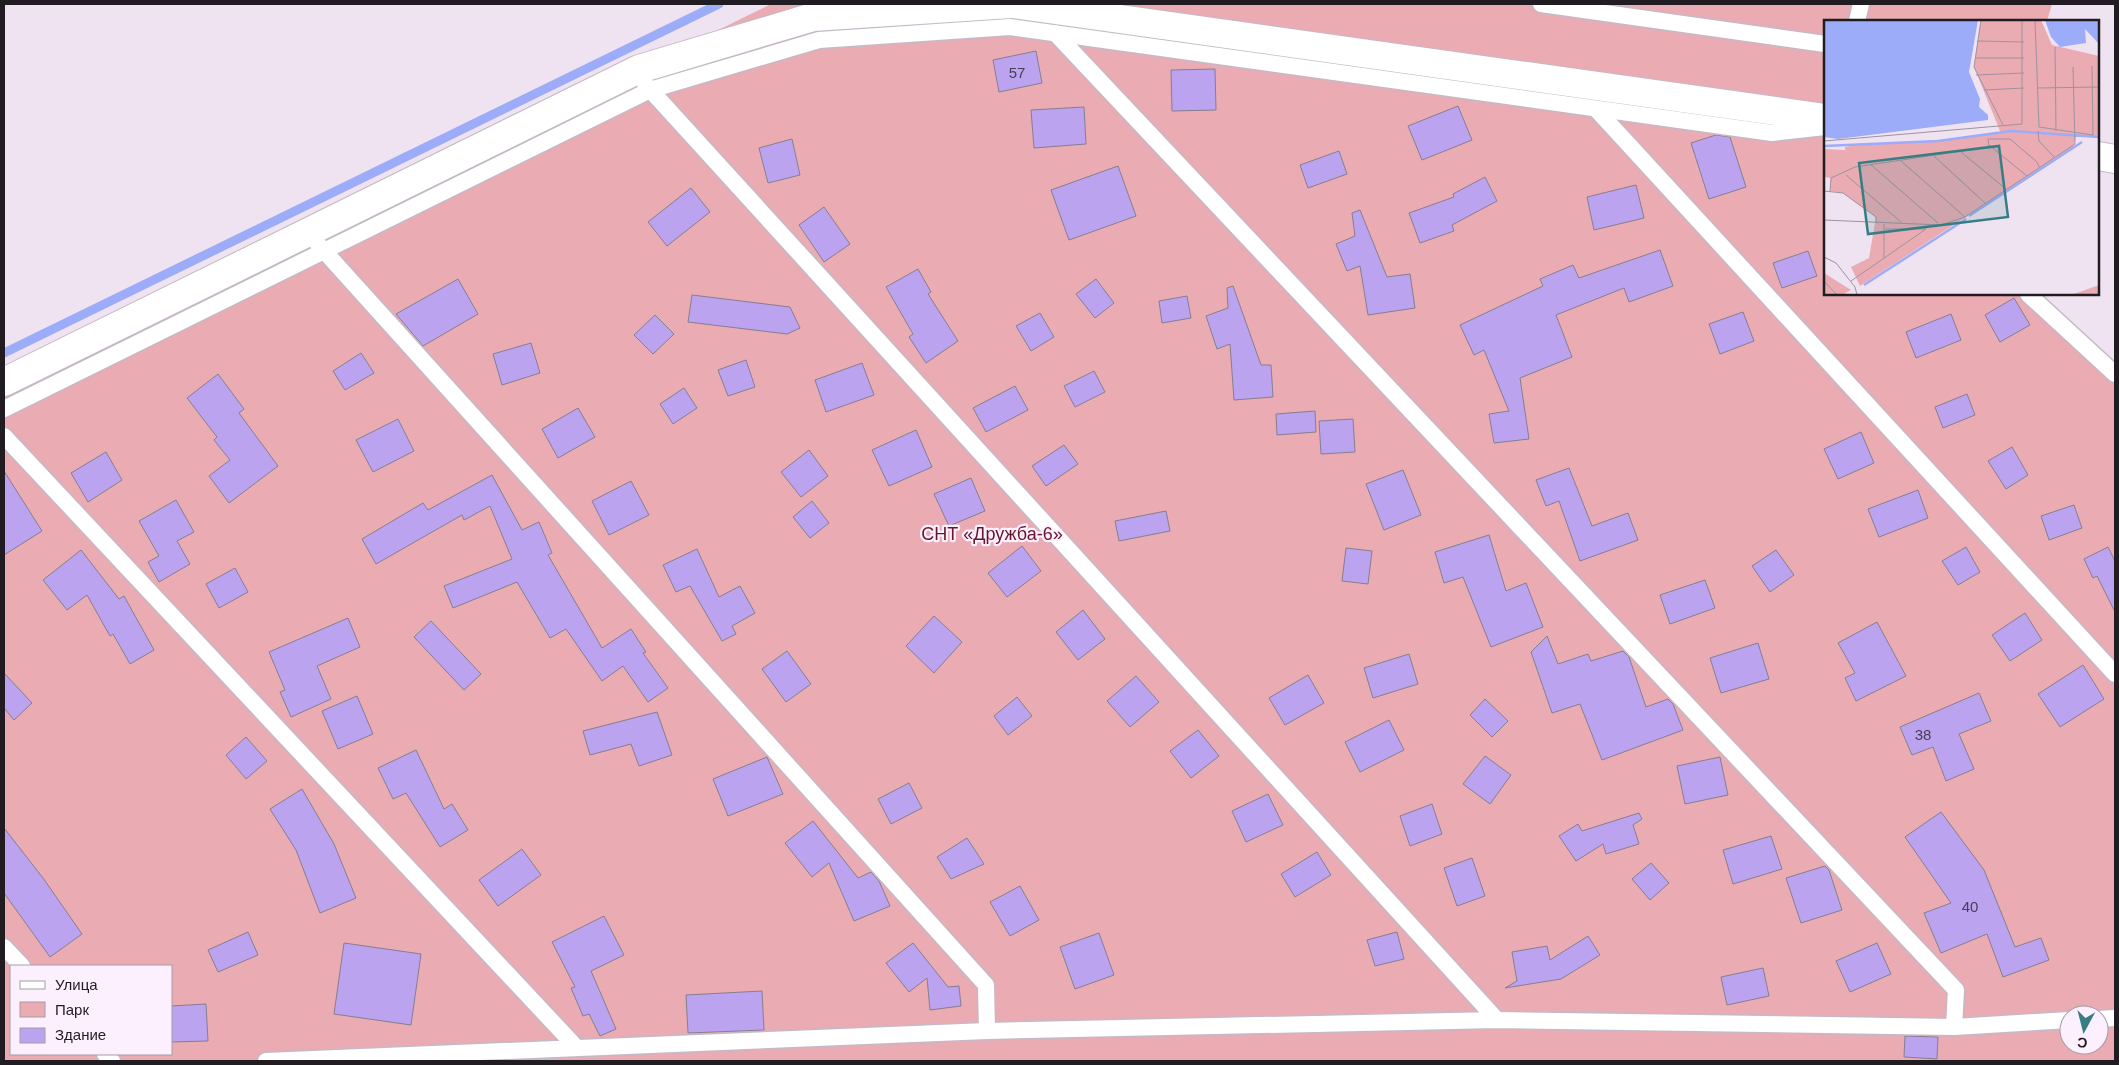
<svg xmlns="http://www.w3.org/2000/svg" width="2119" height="1065" font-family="Helvetica,sans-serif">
<rect width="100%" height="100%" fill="#f0e3f1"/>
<!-- green -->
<path fill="#eaabb3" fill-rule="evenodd" d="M 771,4 L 2052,4 L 2047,21 L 1825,21 L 1825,294 L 2028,294 L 2115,374 L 2115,1061 L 4,1061 L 4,382 ZM 11,966 L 171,966 L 171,1054 L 11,1054 ZM 2069,1015 L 2099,1015 L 2099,1045 L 2069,1045 Z"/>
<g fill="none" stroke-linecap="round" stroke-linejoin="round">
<!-- stream -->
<polyline stroke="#9dacf8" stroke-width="9" points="4,353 719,4"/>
</g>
<!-- building -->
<g fill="#bca3f0" stroke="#847f8e">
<polygon points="1036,51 1042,83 999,92 993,60"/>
<polygon points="1215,69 1216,110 1172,111 1171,70"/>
<polygon points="1458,106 1472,140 1422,160 1408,126"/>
<polygon points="1084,107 1086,144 1034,148 1031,110"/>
<polygon points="1716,135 1730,137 1746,187 1709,199 1691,143"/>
<polygon points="792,139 800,175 768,183 759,148"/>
<polygon points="1339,151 1347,174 1308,188 1300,165"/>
<polygon points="1118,166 1136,216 1069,240 1051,190"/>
<polygon points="1485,177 1497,201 1452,225 1454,231 1420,243 1409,213 1454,197 1453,194"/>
<polygon points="1636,185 1644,218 1594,230 1587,197"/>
<polygon points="691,188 710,212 667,246 648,222"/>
<polygon points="824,207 850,244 824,262 799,225"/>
<polygon points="1360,210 1387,277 1410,274 1415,308 1368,315 1360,266 1347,271 1336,244 1355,236 1352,213"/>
<polygon points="1660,250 1673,286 1629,302 1624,288 1556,315 1572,357 1520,378 1529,439 1494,443 1489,414 1509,411 1484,350 1474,355 1460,325 1543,286 1540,279 1573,265 1579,278"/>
<polygon points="1808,251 1817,276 1782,288 1773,263"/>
<polygon points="918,269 931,292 928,294 958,341 926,363 909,337 913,334 886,287"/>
<polygon points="458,279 478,314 423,346 396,314"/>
<polygon points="1096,279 1114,303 1095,318 1076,294"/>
<polygon points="1233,286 1261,365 1271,365 1273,397 1234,400 1230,344 1217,349 1206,316 1228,308 1227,288"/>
<polygon points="692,295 790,307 800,328 787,334 688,322"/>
<polygon points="1187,296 1191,318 1162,323 1159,301"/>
<polygon points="2014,298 2030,325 2000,342 1985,315"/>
<polygon points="1743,312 1754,341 1720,354 1709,324"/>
<polygon points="1040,313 1054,337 1031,351 1016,326"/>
<polygon points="1951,314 1961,340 1916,358 1906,332"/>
<polygon points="655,315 674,334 653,354 634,335"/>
<polygon points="531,343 540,373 502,385 493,354"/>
<polygon points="361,353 374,373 345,390 333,371"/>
<polygon points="746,360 755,387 728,396 718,370"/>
<polygon points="862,363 874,395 826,412 815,380"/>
<polygon points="1094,371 1105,392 1075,407 1064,386"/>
<polygon points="218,374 244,409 239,413 278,466 229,503 209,476 230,460 214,440 217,437 187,398"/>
<polygon points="1015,386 1028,410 986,432 973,408"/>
<polygon points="684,388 697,408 673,424 660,404"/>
<polygon points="1967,394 1975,415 1943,428 1935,407"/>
<polygon points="578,408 595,437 558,458 542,429"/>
<polygon points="1315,411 1316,432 1277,435 1276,414"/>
<polygon points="398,419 414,451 373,472 356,440"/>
<polygon points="1353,419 1355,452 1321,454 1319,421"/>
<polygon points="916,430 932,467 889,486 872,450"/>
<polygon points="1861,432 1874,463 1838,479 1824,449"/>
<polygon points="1064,445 1078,464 1046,486 1032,466"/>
<polygon points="2012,447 2028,475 2006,489 1988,461"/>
<polygon points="809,450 828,476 801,497 781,472"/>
<polygon points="106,452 122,480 88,502 71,473"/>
<polygon points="1569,468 1592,526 1628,513 1638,540 1580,561 1559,501 1546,506 1536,480"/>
<polygon points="1403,470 1421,515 1384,530 1366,484"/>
<polygon points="4,471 42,531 4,555"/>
<polygon points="492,475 522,530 539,522 552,553 548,555 602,648 631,629 646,652 643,653 668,688 648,702 623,666 602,681 566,629 550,638 517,582 453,608 444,586 512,559 490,506 464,520 462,515 376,564 362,539 423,503 428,510"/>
<polygon points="971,478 985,511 949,526 934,494"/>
<polygon points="631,481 649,515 609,535 592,501"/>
<polygon points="1918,490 1928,518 1879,537 1868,509"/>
<polygon points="176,500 194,532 177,541 190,564 159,582 148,562 159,556 139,521"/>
<polygon points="812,501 829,523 810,538 793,517"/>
<polygon points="2074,505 2082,528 2049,540 2041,516"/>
<polygon points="1166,511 1170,531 1119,541 1115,521"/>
<polygon points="1489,535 1506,591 1526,583 1543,627 1491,647 1463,577 1444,583 1435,552"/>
<polygon points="1022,546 1041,571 1007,597 988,573"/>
<polygon points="1966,547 1980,572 1958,585 1942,561"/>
<polygon points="2108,547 2115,561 2115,612 2097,576 2093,578 2084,559"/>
<polygon points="1346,548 1372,551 1368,584 1342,581"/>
<polygon points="697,549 719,597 740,586 755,613 732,626 736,634 722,641 690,586 676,592 663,565"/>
<polygon points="81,550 119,599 124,596 154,650 130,664 113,634 110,636 87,595 67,610 43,580"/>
<polygon points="1776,550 1794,575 1770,592 1752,566"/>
<polygon points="235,568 248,592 219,608 206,584"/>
<polygon points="1705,580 1715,608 1670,624 1660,595"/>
<polygon points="1083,610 1105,639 1078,660 1056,632"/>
<polygon points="2025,613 2042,640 2010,661 1992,635"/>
<polygon points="934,616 962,642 934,673 906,646"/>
<polygon points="348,618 360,647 317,666 331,699 291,717 280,692 285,690 269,652"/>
<polygon points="431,621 481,674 464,690 414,637"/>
<polygon points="1877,622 1906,676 1856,701 1845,678 1855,673 1838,643"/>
<polygon points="1547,636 1558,664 1588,654 1591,661 1623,651 1629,657 1646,707 1668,699 1673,704 1683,730 1602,760 1580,704 1552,713 1531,652"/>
<polygon points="1758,643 1769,679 1721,693 1710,658"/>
<polygon points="787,651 811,684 786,702 762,669"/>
<polygon points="1409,654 1418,684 1373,698 1364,668"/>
<polygon points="2083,665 2104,699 2060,727 2038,694"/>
<polygon points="4,673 32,703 14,720 4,708"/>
<polygon points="1308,675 1324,703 1285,725 1269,698"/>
<polygon points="1136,676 1159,702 1130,727 1107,701"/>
<polygon points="1979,693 1991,721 1959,734 1974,769 1946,781 1933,747 1912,755 1900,727"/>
<polygon points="357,696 373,734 338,749 322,711"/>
<polygon points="1017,697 1032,716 1008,735 994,716"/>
<polygon points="1485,699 1508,721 1492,737 1470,715"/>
<polygon points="657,712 672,755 639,766 631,744 590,755 583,731"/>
<polygon points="1389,720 1404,750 1360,772 1345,742"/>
<polygon points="1198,730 1219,756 1191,778 1170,751"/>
<polygon points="246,737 267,761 246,779 226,755"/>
<polygon points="416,750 444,809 452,804 468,830 440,847 406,793 393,799 378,768"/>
<polygon points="1485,756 1511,775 1490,804 1463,784"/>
<polygon points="767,757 783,794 728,816 713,779"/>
<polygon points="1720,757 1728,795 1685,804 1677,766"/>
<polygon points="909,783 922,808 891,824 878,799"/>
<polygon points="302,789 334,844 356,898 320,913 296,850 270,809"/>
<polygon points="1268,794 1283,825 1246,842 1232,811"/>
<polygon points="1432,804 1442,834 1410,846 1400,816"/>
<polygon points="1941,812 1984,870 2015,947 2041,938 2049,960 2003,977 1987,934 1941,953 1924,913 1951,903 1905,837"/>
<polygon points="1639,813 1642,819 1633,825 1639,844 1606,854 1603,844 1576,861 1559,836 1578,824 1582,831"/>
<polygon points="813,821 858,878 871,872 879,881 890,906 854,921 829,863 812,877 785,843"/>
<polygon points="4,828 43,878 82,934 50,957 4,893"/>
<polygon points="1771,836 1782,869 1733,884 1723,850"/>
<polygon points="967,838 984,864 951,879 937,857"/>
<polygon points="522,849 541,875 498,906 479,880"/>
<polygon points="1317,852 1331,875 1295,897 1281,874"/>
<polygon points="1472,858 1485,896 1457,906 1444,868"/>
<polygon points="1651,863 1669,883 1650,900 1632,879"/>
<polygon points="1825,866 1829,870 1842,910 1801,923 1786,878"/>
<polygon points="1020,886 1039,920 1010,936 990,902"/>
<polygon points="604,916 624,955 591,971 616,1029 600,1036 589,1014 583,1016 571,988 575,987 552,942"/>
<polygon points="248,932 258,955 218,972 208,950"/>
<polygon points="1397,932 1404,959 1375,966 1367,940"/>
<polygon points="1099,933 1114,975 1075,989 1060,947"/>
<polygon points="1588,936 1600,955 1561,979 1505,988 1517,981 1512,952 1547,946 1550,960"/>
<polygon points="344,943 421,954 411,1025 334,1014"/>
<polygon points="913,943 948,987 959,986 961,1006 930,1010 927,978 909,992 886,963"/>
<polygon points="1877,943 1891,974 1850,992 1836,961"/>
<polygon points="1763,968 1769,996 1727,1005 1721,977"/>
<polygon points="762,991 764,1030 688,1033 686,995"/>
<polygon points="206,1004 208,1041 171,1042 171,1006"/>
<polygon points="1905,1036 1938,1037 1937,1059 1904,1057"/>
</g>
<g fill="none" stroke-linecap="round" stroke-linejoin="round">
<defs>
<g id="service">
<polyline points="1541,4 1825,44"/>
<polyline points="1857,21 1861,4"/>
<polyline points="1055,33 1956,990 1954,1027"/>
<polyline points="645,84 1497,1020"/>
<polyline points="1596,109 2115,674"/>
<polyline points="317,243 986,985 987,1031"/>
<polyline points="2028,294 2115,374"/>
<polyline points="4,409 650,90 819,40 1010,27 1772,133 1825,127"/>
<polyline points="4,436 577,1048"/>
<polyline points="4,947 22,966"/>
<polyline points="2099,1019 2115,1018"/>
<polyline points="105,1054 112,1061"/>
<polyline points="266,1061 987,1031 1497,1020 1954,1027 2069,1020"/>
</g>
<g id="minor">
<polyline points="1013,4 1825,118"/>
<polyline points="2098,156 2115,159"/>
<polyline points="4,382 639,69 813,17 1010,4"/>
</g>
</defs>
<!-- service casing -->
<use href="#service" stroke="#c5b9c7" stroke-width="19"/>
<!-- minor casing -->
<use href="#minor" stroke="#c5b9c7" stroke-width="30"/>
<!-- service -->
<use href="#service" stroke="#fff" stroke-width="16"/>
<!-- minor -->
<use href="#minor" stroke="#fff" stroke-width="28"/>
</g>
<g text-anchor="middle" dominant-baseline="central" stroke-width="4.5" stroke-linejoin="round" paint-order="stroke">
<!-- number labels -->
<g font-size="15" fill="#473e55">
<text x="1017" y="72">57</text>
<text x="1923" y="734">38</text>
<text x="1970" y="906">40</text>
</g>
<!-- park labels -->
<g font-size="18" fill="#65162a" stroke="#fdf0fe">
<text x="992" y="534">СНТ «Дружба-6»</text>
</g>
</g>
<!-- overview -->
<g transform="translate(1824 20)">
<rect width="275" height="275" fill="#f0e3f1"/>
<path d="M 157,0 L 217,0 L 228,25 L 275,36 L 275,117 L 252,117 L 249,127 L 36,266 L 27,247 L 45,238 L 52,197 L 19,173 L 6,171 L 7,158 L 0,157 L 0,129 L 21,130 L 21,127 L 40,124 L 114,121 L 179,112 L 176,111 L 150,47 ZM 0,253 L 27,270 L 18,275 L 0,275 ZM 275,265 L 275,275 L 247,275 Z" fill="#eaabb3"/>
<path d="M 0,0 L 154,0 L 145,52 L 156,79 L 155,87 L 164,95 L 164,100 L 14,119 L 0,117 ZM 221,0 L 275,0 L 275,24 L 261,9 L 262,23 L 236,27 L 227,17 Z" fill="#9dacf8"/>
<path fill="none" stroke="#9dacf8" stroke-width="2.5" d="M 0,126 L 114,121 L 187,111 L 275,117M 145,196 L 258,122M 40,265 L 142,199"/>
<path fill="none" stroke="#9d939e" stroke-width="1" d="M 157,0 L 150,47 L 179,105M 211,0 L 215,107 L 269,115 L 268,46M 153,21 L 200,22M 231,27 L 232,111M 151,38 L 200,38M 152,55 L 200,53M 214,68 L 275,67M 160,70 L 200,68M 214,111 L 215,121 L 230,137M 0,121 L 198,104 L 198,0M 165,125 L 203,156M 137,132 L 183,170M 110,136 L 162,184M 77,141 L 141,197M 46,144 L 114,203M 22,155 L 77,202M 0,171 L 19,173 L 52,197 L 52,203M 6,171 L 7,158 L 31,147 L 165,127 L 164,119 L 186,119 L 213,142 L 215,147M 0,200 L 117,205 L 141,197 L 251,124 L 249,47M 0,237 L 12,243 L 31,267 L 33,275M 60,238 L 60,204M 0,261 L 13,275M 27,261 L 102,209 L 61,209"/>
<path fill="#367e84" fill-opacity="0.15" stroke="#367e84" stroke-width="2.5" d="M 175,126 L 184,197 L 44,214 L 35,143 Z"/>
<rect width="275" height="275" fill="none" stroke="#201c21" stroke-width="2.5"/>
</g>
<!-- border -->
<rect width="2119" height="1065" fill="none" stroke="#201c21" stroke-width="10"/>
<!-- legend -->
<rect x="10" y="965" width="162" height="90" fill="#fdf0fe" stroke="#a59ba6"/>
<rect x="20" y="981" width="25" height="8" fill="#ffffff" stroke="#a59ba6"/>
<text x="55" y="990" font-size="15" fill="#201c21">Улица</text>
<rect x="20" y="1002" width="25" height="15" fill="#eaabb3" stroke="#a59ba6"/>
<text x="55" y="1015" font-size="15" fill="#201c21">Парк</text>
<rect x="20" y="1028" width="25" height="15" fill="#bca3f0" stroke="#a59ba6"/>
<text x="55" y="1040" font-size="15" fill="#201c21">Здание</text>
<!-- north arrow -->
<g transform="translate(2084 1030) rotate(187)"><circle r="24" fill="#fdf0fe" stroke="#a59ba6"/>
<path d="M0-4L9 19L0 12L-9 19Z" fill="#367e84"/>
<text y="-8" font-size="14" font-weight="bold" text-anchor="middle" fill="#201c21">С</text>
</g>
</svg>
